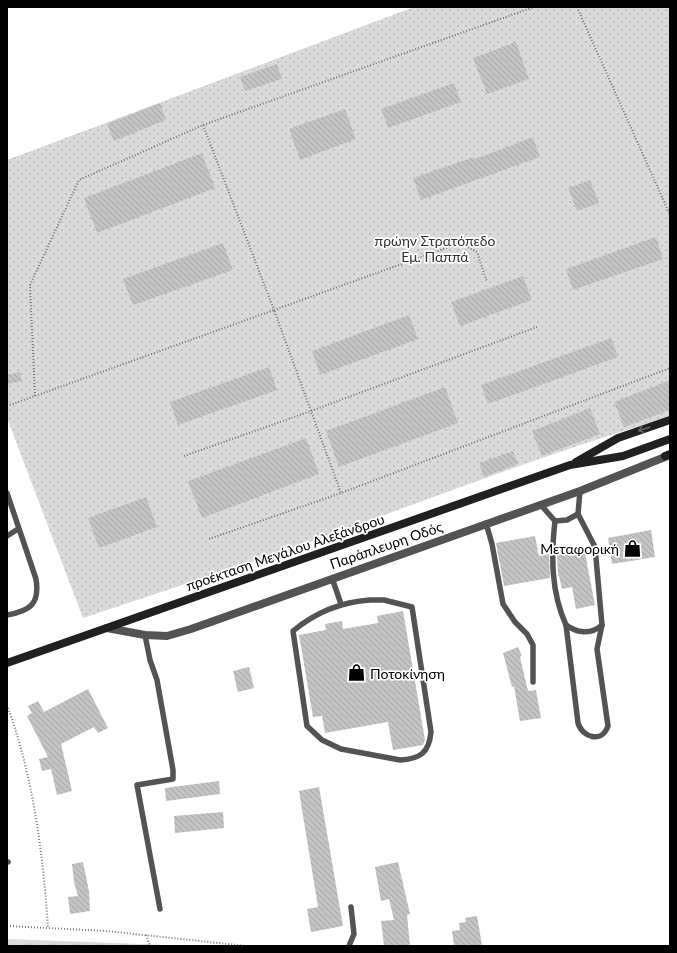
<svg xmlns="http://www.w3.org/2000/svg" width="677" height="953" font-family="Lato,sans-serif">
<defs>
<pattern id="grass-tufts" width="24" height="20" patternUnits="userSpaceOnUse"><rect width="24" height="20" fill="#dadada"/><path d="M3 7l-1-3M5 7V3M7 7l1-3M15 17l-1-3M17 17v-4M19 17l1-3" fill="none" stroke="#b9b9b9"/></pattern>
<pattern id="park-dots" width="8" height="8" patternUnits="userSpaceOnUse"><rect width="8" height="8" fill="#dadada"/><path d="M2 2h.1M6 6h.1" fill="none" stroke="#b9b9b9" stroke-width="1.8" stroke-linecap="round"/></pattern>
<pattern id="building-back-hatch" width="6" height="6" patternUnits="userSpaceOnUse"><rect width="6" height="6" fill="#c3c3c3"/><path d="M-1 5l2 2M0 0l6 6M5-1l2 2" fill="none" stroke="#a6a6a6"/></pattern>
</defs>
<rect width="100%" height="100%" fill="#fff"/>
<!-- grass -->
<polygon fill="url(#grass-tufts)" points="7,939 195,946 7,946"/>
<!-- park -->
<path fill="url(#park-dots)" d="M 414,7 L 670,7 L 670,417 C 543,454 420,503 296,547 C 225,571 154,594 83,618 L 7,418 L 7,160 Z"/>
<!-- building -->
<g fill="url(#building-back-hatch)">
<polygon points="516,42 529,79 487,94 473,58"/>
<polygon points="277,64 282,79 245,91 240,77"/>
<polygon points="454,83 461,102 388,128 381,109"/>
<polygon points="160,103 166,120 114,141 107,124"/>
<polygon points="345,109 356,139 300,160 289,129"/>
<polygon points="533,137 540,157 421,200 413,178 474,157 475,159"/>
<polygon points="202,153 215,188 97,233 84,198"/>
<polygon points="590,180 599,203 577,211 568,188"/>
<polygon points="656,237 663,259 573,290 566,269"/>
<polygon points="223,243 233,270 133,305 123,279"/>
<polygon points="523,276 532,300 460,326 451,302"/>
<polygon points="409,315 418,339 320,375 312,351"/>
<polygon points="611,338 618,357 488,404 481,385"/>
<polygon points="269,367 277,390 178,425 170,402"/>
<polygon points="20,372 22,381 7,384 7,375"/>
<polygon points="670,380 670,410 624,427 614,402"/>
<polygon points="445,387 458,423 339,467 326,431"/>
<polygon points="590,408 600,434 542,456 532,431"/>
<polygon points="306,438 319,474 202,518 188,481"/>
<polygon points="513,451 518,464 484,477 479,463"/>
<polygon points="146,497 157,527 99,548 88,518"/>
<polygon points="651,530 655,557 612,564 608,538"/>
<polygon points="535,536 539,556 549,554 550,578 504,586 496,543"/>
<polygon points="584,548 595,605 576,609 572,587 562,589 559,576 558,576 557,553"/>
<polygon points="403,611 425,740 423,745 393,750 388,722 325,733 322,716 313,717 299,635 326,630 325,624 342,621 343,629 378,623 377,616"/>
<polygon points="518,647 522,656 520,657 528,691 536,690 541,718 520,721 514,686 512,687 503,653"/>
<polygon points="249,667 254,688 238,692 233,671"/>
<polygon points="88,689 108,728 98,733 94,727 61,744 72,791 57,795 51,769 42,771 39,759 48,757 27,716 32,713 28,706 38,701 44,712"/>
<polygon points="219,781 220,794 166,801 165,788"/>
<polygon points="319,787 343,926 311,932 307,909 318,907 299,791"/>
<polygon points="223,812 224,828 175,833 174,816"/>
<polygon points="83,862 89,891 90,911 70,914 68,897 78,896 74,882 72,864"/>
<polygon points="398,862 410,914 407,915 410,946 384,946 381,921 394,920 389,899 381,901 375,867"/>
<polygon points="477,916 482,945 454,946 452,931 460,930 459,923 466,922 465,918"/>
</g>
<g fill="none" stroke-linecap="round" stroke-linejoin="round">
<!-- path -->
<g stroke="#757575" stroke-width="2" stroke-dasharray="1 2" stroke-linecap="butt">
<polyline points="577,7 670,215"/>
<polyline points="203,125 274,310 460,243 477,252 487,282"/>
<polyline points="35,396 30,285 79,180 203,125 534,7"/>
<polyline points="7,406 274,310 341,493 670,368"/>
<polyline points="184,456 311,411 537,327"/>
<polyline points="209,539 341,493"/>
<path d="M 7,705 C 33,775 43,853 48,928"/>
<polyline points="7,926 107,931 246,946"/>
<polyline points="146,935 150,946"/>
</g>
<!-- service -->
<g stroke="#535353" stroke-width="5.5">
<path d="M 7,493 L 36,579 C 40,604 30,611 7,615"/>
<path d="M 540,504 L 555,521 C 551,556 551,592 566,625 L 578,723 C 582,737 602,744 608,726 L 597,649 L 602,625 L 595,547 L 578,514 L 580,491"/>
<polyline points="555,521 567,520 578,514"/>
<polyline points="486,523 492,544 503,604 515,622 527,634 533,645 533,682"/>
<polyline points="7,536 18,529"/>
<polyline points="332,578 341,604"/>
<path d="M 370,600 L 384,600 L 412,607 L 431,732 C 429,753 420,759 400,760 L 341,749 L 322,740 L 307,726 L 293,631 C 316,612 340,602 370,600 Z"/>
<path d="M 566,625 C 577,633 591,635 602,625"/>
<polyline points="145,635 150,660 157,680 173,770 173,779 137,785 160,909"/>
<polyline points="7,862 8,862"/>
<polyline points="349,946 354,934 351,907"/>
</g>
<!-- tertiary -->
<polyline stroke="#535353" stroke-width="8" points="107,628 145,635 167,636 191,629 580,491 670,455"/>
<!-- secondary -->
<g stroke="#202020" stroke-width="8">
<polyline points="665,456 670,454"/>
<polyline points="576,462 618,438 670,420"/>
<polyline points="7,663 570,465 623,456 670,439"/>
</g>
</g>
<!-- one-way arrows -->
<defs><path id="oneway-shaft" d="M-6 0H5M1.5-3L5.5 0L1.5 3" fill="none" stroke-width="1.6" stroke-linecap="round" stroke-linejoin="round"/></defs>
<use stroke="#636363" href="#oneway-shaft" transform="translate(644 429) rotate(162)"/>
<!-- icons -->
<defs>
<symbol id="shop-bare" viewBox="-9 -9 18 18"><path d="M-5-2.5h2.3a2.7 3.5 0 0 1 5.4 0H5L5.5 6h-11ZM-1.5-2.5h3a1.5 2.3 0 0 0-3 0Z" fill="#000" stroke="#fff" stroke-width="2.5" paint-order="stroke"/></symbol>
</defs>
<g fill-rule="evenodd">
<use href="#shop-bare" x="620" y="536" width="25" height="25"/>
<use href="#shop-bare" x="344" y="660" width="25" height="25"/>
</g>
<g text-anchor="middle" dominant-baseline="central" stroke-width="3.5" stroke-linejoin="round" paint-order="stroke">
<!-- park labels -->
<g font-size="14" fill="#313131" stroke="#fff">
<text x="435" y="240">πρώην Στρατόπεδο<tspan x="435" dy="16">Εμ. Παππά</tspan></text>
</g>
<!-- street labels -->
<g font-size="14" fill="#000" stroke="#fff">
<text transform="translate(386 545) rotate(-19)">Παράπλευρη Οδός</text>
<text transform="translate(285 552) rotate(-19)">προέκταση Μεγάλου Αλεξάνδρου</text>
</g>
<!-- poi labels -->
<g font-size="14" fill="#000" stroke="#fff" text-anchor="end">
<text x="619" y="548">Μεταφορική</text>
<text x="370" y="673" text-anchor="start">Ποτοκίνηση</text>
</g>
</g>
<!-- border -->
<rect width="677" height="953" fill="none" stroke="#000000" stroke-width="16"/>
</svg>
